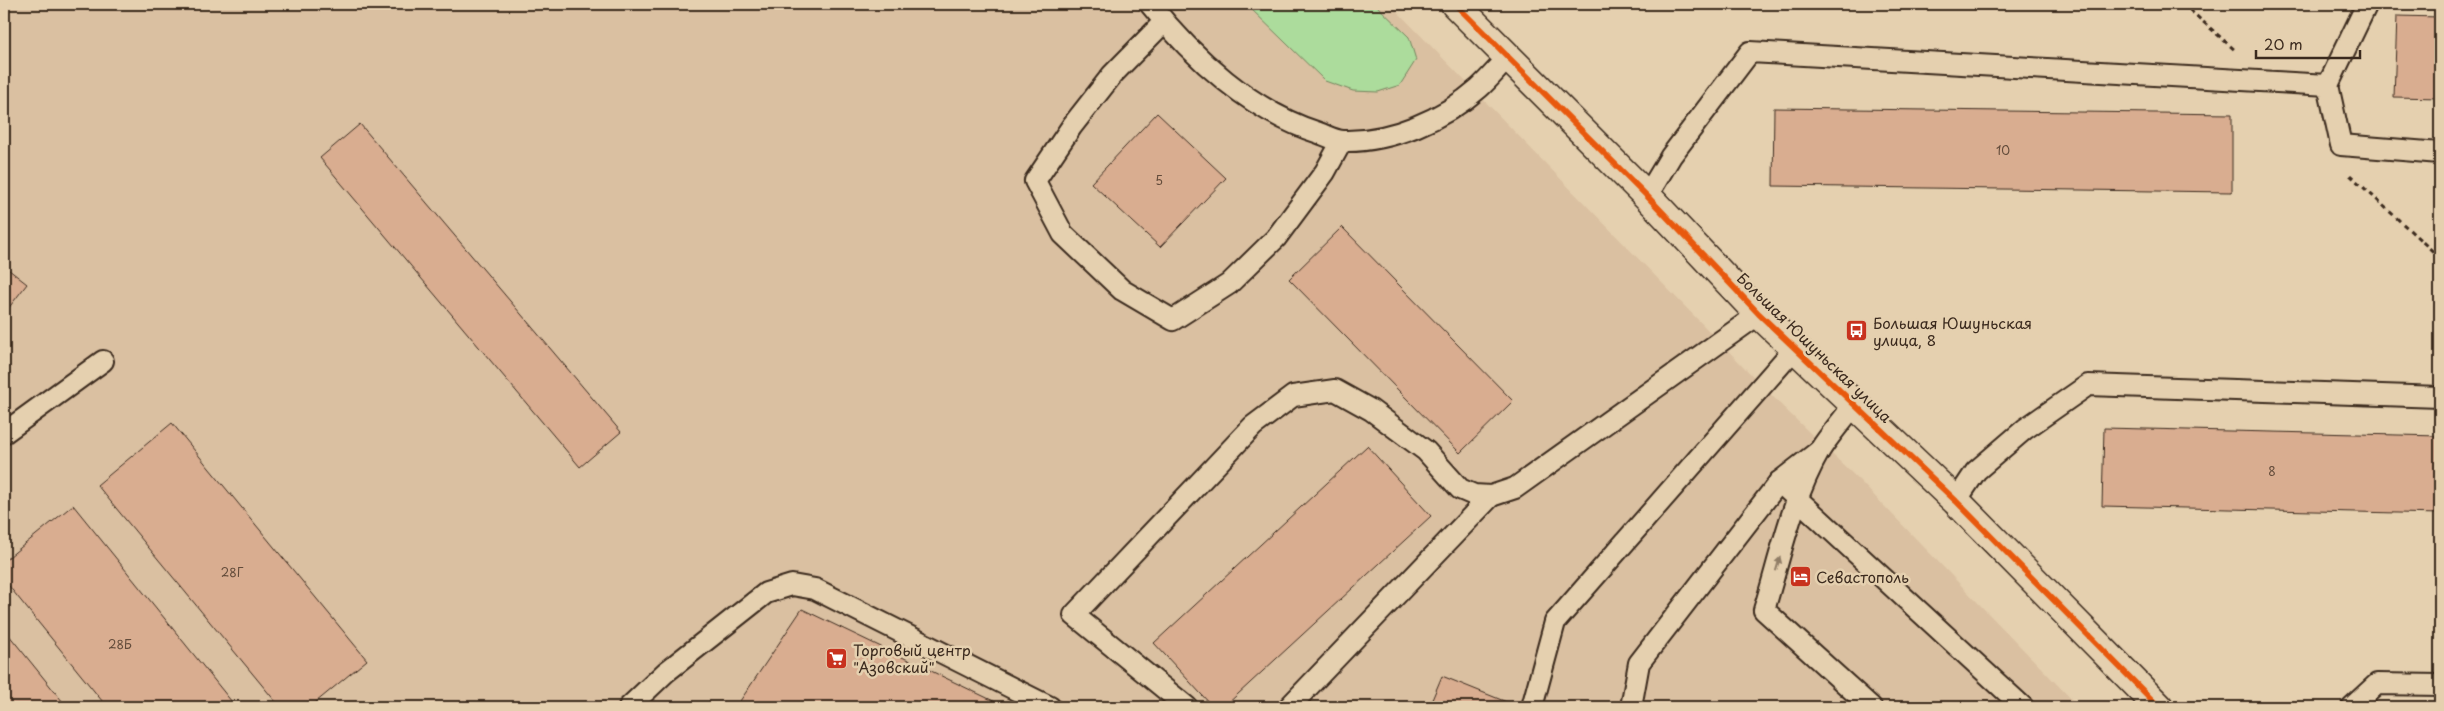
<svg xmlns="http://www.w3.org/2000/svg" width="2444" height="711" font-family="'Playpen Sans',sans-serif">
<rect width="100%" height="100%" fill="#e5d0af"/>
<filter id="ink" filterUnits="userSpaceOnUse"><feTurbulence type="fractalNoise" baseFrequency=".02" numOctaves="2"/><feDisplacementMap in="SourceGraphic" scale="10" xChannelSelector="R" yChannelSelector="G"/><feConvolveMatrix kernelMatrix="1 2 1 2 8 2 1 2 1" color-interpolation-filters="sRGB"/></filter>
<g filter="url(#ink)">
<!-- built -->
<polygon fill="#dac0a1" points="4,4 1390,4 1784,408 1858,479 2079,707 4,707"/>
<!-- green -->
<polygon fill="#acdc9c" stroke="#74835d" points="1246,4 1375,4 1409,37 1416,60 1400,85 1378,92 1353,91 1325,81"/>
<!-- building -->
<g fill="#d9ad90" stroke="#3b2a1e">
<polygon points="2397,16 2440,17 2440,98 2394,97"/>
<polygon points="1774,108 2232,114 2232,192 1773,186"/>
<polygon points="1157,113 1226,178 1160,247 1091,183"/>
<polygon points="360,124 621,432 580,467 320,158"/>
<polygon points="1342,227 1513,401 1460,453 1289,279"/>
<polygon points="4,266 27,284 4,314"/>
<polygon points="172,423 367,660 310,707 280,707 97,485"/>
<polygon points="2104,428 2440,436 2440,514 2102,506"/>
<polygon points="1367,446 1431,516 1224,707 1213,707 1154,643"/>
<polygon points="73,505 236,707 107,707 4,580 4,561"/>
<polygon points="802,609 1006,707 736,707"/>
<polygon points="4,629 67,707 4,707"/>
<polygon points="1442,676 1509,703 1507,707 1429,707"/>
</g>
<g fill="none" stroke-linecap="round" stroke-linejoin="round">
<defs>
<g id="lane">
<path d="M 1150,4 C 1193,58 1252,112 1319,133 C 1327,136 1336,141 1344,141 C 1391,142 1444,119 1479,88 C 1489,79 1498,68 1508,58"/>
<polyline points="1164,22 1112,75 1072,126 1035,181 1063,234 1122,290 1173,320 1229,284 1276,238 1325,172 1342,141"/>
<polyline points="2328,85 2367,4"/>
<polyline points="1647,196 1671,156 1750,52 2328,85 2341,145 2440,153"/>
<path d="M 1855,403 C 1844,419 1830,434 1820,450 C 1792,498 1780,558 1764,610 L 1871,707"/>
<polyline points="4,433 103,361"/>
<polyline points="1779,482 1819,451"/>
<polyline points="1956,501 1976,471 2025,429 2088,385 2440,397"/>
<polyline points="629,707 666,672 766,593 792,585 815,589 1050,707"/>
<polyline points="1187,707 1074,615 1253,426 1293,396 1335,390 1371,410 1426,451 1460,489 1474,495 1491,496 1515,488 1759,314"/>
<polyline points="1289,707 1491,496"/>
<polyline points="1532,707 1555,622 1795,348"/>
<polyline points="1631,707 1639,663 1779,482 2023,707"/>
<polyline points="2352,707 2377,684 2440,685"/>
</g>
<polyline id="secondary" points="1455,4 1647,196 1759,314 1956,501 2159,707"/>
</defs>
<!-- lane casing -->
<use href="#lane" stroke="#3b2a1e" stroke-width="24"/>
<!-- secondary casing -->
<use href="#secondary" stroke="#3b2a1e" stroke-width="31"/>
<!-- path -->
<g stroke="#3b2a1e" stroke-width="3" stroke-dasharray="5 4" stroke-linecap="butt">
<polyline points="2183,4 2236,51"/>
<polyline points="2350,175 2440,258"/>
</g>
<!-- lane -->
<use href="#lane" stroke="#e5d0af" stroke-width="20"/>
<!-- secondary -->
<use href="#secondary" stroke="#e5d0af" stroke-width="28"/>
<defs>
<polyline id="cycleway" points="1455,4 1647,196 1759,314 1956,501 2159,707"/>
</defs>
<!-- cycleway casing -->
<use href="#cycleway" stroke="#e5d0af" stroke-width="9"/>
<!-- cycleway -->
<use href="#cycleway" stroke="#e8590c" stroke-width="6"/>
</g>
<!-- one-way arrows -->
<defs><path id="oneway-solid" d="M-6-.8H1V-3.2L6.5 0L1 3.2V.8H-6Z" transform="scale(1.25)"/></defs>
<use fill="#907d66" href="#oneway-solid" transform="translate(1778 564) rotate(-73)"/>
</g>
<!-- icons -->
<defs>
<symbol id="bus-square" viewBox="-11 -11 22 22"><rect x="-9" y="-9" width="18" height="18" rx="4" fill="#c8321e" stroke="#e5d0af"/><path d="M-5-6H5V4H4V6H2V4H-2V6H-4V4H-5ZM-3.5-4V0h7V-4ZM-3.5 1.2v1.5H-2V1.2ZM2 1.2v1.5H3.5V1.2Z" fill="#fff"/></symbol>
<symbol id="hotel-square" viewBox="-11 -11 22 22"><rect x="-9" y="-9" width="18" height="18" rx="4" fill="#c8321e" stroke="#e5d0af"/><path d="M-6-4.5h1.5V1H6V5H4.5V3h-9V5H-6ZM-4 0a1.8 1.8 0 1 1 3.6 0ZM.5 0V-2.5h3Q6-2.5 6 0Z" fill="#fff"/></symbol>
<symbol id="supermarket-square" viewBox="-11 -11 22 22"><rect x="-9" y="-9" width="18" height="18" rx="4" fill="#c8321e" stroke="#e5d0af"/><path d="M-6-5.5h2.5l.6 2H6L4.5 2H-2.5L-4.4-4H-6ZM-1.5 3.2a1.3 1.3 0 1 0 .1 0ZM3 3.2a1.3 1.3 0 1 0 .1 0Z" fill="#fff"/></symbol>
</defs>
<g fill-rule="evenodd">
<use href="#bus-square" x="1844" y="318" width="25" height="25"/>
<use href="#hotel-square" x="1788" y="564" width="25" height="25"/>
<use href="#supermarket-square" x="824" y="646" width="25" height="25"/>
</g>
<g text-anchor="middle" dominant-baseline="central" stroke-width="5" stroke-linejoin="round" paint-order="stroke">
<!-- number labels -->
<g font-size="12" fill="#624b3a">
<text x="2003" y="150">10</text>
<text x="1159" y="180">5</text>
<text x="2272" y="471">8</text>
<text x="232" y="572">28Г</text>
<text x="120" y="644">28Б</text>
</g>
<!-- poi labels -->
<g font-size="15" fill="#3b2a1e" stroke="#e5d0af" text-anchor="start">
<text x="1873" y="322">Большая Юшуньская<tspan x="1873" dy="17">улица, 8</tspan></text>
<text x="1816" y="576">Севастополь</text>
<text x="853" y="649">Торговый центр<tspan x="853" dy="17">"Азовский"</tspan></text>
</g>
<!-- street labels -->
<g font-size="15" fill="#3b2a1e" stroke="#e5d0af">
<text transform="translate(1815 347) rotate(44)">Большая Юшуньская улица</text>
</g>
</g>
<!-- margin -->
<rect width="2444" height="711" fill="none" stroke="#e5d0af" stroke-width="20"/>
<rect x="10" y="10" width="2424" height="691" fill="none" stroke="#3b2a1e" stroke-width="2" filter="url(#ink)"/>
<!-- scale -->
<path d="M2256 50v8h104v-8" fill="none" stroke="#3b2a1e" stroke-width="2.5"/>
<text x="2264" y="50" font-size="15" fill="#3b2a1e" stroke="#e5d0af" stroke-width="4" paint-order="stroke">20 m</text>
</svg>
